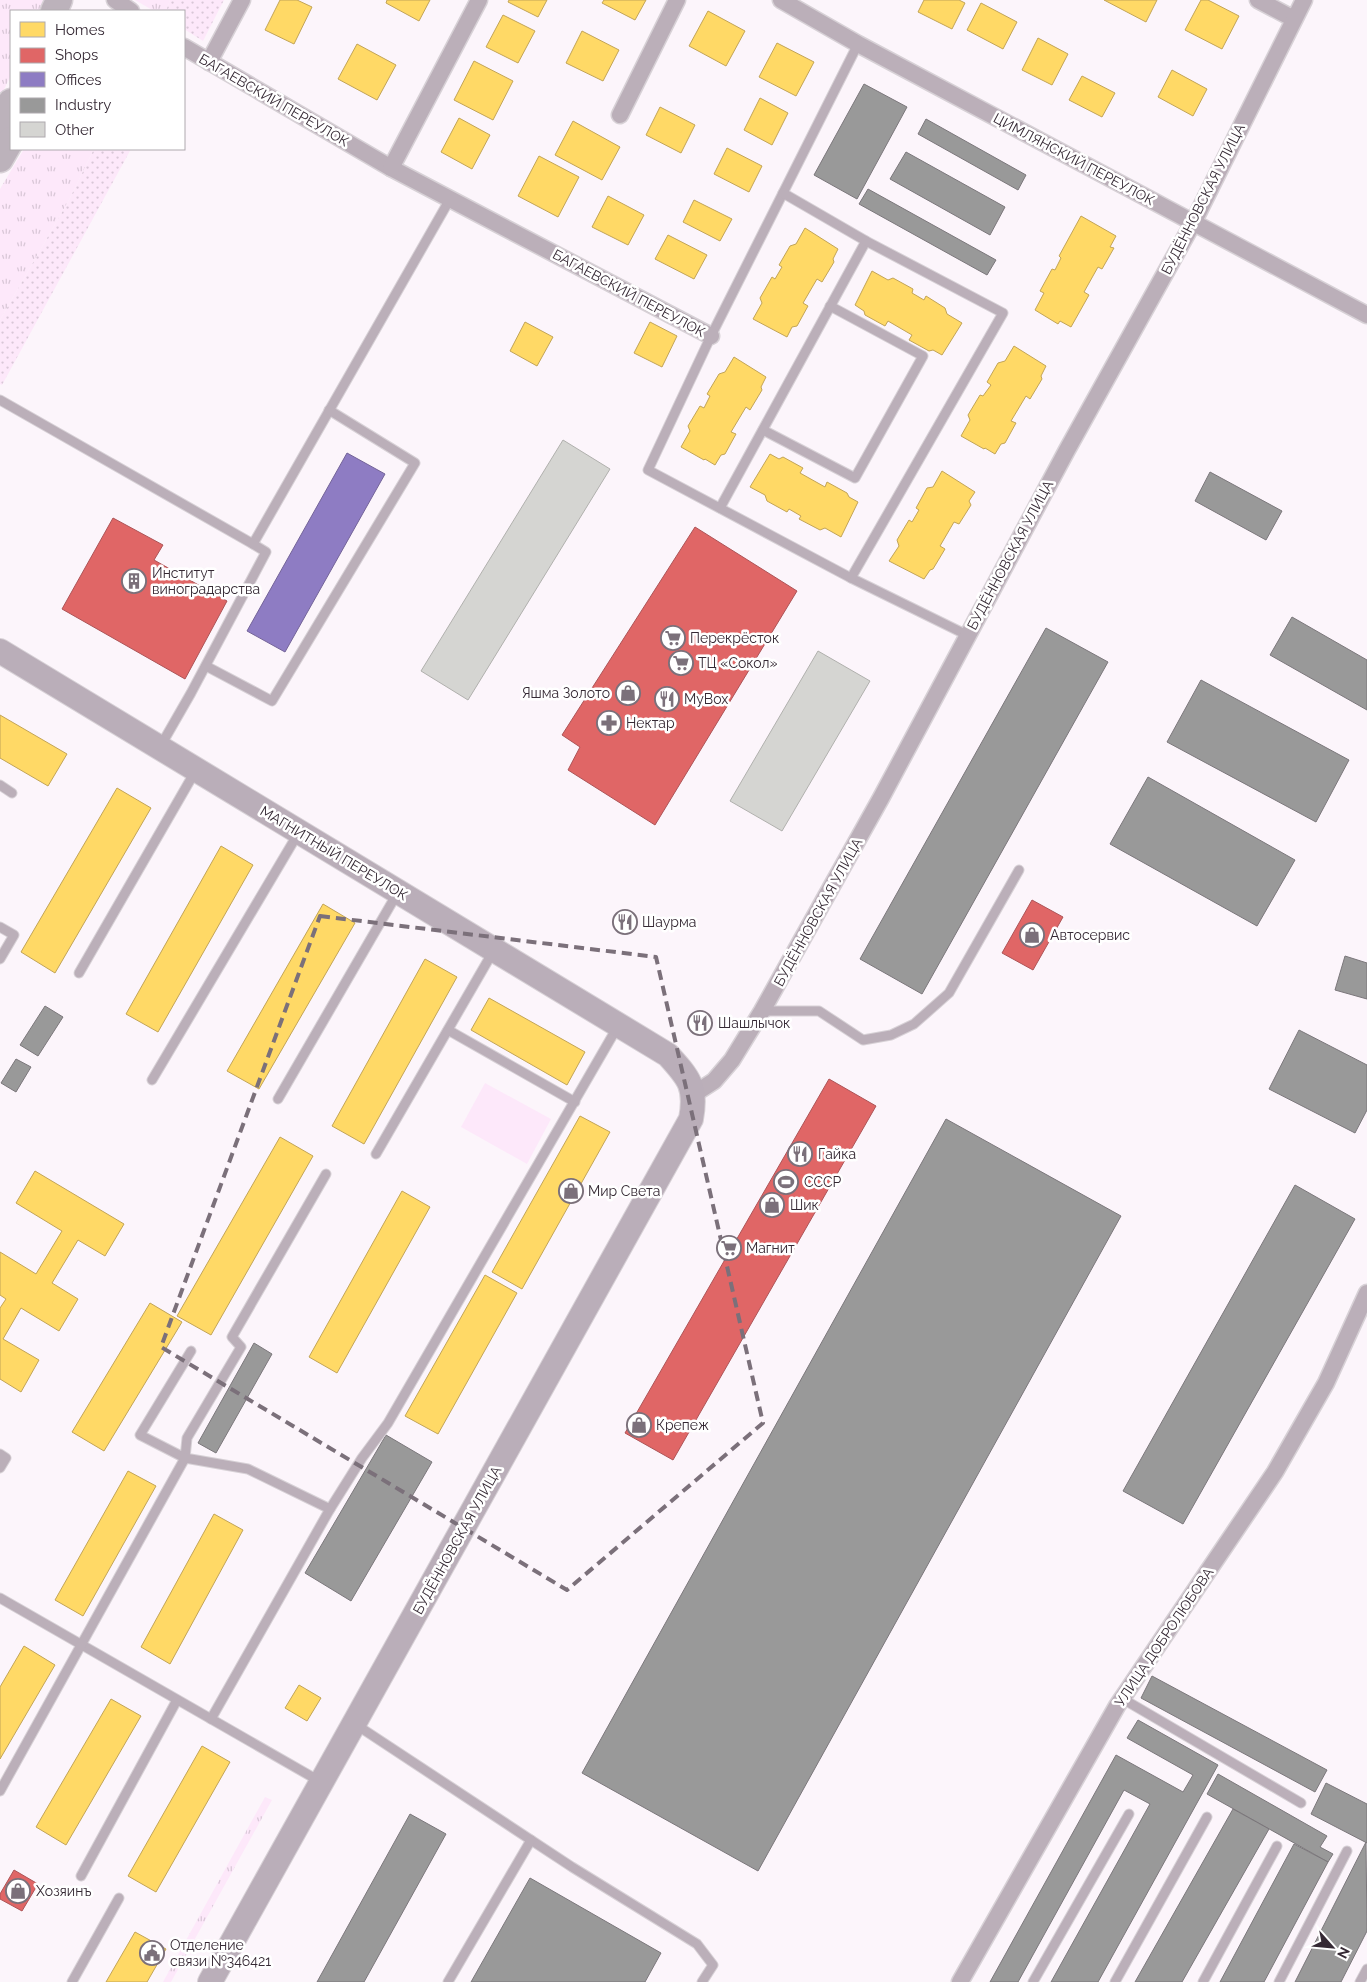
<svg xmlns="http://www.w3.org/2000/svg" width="1367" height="1982" font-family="Raleway,sans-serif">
<defs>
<pattern id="grass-tufts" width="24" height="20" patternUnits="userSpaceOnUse" patternTransform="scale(1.25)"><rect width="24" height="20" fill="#fde8fa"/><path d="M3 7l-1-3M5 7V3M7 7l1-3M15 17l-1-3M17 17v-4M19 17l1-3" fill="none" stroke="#d9c7d7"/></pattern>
<pattern id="park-dots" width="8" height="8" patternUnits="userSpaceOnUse" patternTransform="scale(1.25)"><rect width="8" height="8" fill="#fde8fa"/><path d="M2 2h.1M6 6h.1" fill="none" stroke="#d9c7d7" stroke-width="1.8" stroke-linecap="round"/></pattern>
</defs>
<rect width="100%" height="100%" fill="#fcf5fb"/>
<!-- grass -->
<g fill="url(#grass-tufts)">
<polygon points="0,0 43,0 40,11 11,11 11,75 0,98"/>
<polygon points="135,0 170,0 166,11 154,11"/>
<polygon points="24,149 94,149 69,200 0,320 0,189"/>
<polygon points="265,1797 272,1800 171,1982 163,1982"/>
</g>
<!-- park -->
<g fill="url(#park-dots)">
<polygon points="170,0 224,0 203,41 184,29 184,11 166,11"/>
<polygon points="94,149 131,149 2,385 0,384 0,320 69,200"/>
</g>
<!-- pitch -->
<polygon fill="#fde8fa" points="485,1083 551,1119 527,1164 461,1127"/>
<!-- homes -->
<g fill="#ffd966" stroke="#c2a457">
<polygon points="280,0 297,0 312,7 294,44 265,30"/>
<polygon points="387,0 430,0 419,21 386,3"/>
<polygon points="509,0 547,0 538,17 508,2"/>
<polygon points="604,0 646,0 635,20 602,3"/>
<polygon points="924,0 959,0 965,3 952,29 918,12"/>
<polygon points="1104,0 1157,0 1146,22"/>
<polygon points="1201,0 1208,0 1239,16 1222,49 1185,30"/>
<polygon points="981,3 1017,22 1003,49 967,30"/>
<polygon points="708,11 745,31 726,66 689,46"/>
<polygon points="503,15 535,31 518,63 486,47"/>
<polygon points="582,31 619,50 603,81 566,63"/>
<polygon points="1038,38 1068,54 1052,85 1022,70"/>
<polygon points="777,43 814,62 796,96 759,77"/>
<polygon points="357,44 396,65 377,100 338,79"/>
<polygon points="474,61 513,81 493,120 454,100"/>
<polygon points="1172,70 1207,89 1193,116 1158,97"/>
<polygon points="1082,76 1115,93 1102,117 1069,100"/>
<polygon points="760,98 788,113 772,145 744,130"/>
<polygon points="660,107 695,125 681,153 646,135"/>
<polygon points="459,118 490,135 472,169 441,152"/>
<polygon points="573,121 620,147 602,180 555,155"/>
<polygon points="727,148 762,166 749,192 714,174"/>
<polygon points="539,156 579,177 558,217 518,196"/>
<polygon points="608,196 644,215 628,245 592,227"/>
<polygon points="694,200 732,219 720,241 683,222"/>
<polygon points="1081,216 1116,236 1110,247 1114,248 1102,269 1098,267 1084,292 1089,295 1071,327 1060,321 1058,324 1035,310 1044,293 1040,291 1052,269 1055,270 1061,258 1059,256"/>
<polygon points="805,228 838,249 833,259 834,262 822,282 817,279 803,303 808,306 797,326 792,327 787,337 753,319 762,303 760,298 772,277 775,279 782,267 779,265 790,246 796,244"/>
<polygon points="668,235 707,255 694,279 655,259"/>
<polygon points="872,271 888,280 893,278 913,289 912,293 924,300 926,296 945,308 947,314 962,323 942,355 933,350 929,351 909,340 912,335 888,321 885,326 865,315 864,311 855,305"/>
<polygon points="525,322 553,337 537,366 510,351"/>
<polygon points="650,322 677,336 662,367 634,353"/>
<polygon points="1014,346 1046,366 1041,376 1042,379 1030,399 1026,396 1011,421 1016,423 1005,443 1001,444 995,454 985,448 984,449 961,436 970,420 968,415 980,395 983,396 991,385 987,382 998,363 1005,361"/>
<polygon points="734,357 766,377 761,387 762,390 750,410 746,407 731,432 736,434 725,454 721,455 715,465 705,459 704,460 681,447 690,431 688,426 700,406 704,408 710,396 707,394 719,374 725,372"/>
<polygon points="770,454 779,459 783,457 803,468 800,473 825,487 827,482 847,493 849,497 858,502 841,537 825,528 820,530 799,519 801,516 789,509 787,512 767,501 765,495 750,487"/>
<polygon points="942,471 975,492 969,501 971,505 959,524 954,522 940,546 945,549 933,569 930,570 924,579 889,561 899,546 897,540 909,520 912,522 919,510 916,508 927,488 933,487"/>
<polygon points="0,715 67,754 48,786 0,758"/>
<polygon points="117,788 151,808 55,973 21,952"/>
<polygon points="221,846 253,865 158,1032 126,1014"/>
<polygon points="323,904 355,923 259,1089 227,1071"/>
<polygon points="425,959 457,977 364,1144 332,1126"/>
<polygon points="489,998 585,1052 567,1085 471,1030"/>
<polygon points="580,1116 610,1132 522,1289 492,1272"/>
<polygon points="280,1137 313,1156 211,1335 177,1316"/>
<polygon points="35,1171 124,1224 105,1256 78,1240 52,1283 78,1299 59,1331 21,1308 3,1339 39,1360 21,1392 0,1379 0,1308 6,1299 0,1295 0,1252 36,1274 62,1231 16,1203"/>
<polygon points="402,1191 430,1207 337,1373 309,1357"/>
<polygon points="485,1275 517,1293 438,1434 405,1416"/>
<polygon points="150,1303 182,1322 104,1451 72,1432"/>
<polygon points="128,1471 156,1486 83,1616 55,1600"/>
<polygon points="214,1514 243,1530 170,1664 141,1647"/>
<polygon points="24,1646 55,1665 0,1759 0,1687"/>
<polygon points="299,1685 321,1698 307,1721 285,1708"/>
<polygon points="111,1699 141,1716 66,1845 36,1827"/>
<polygon points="202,1746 230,1762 156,1892 128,1876"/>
<polygon points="135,1932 166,1949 147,1982 106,1982"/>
</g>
<!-- shops -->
<g fill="#e06666" stroke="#ad5457">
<polygon points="113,518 163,545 154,560 227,601 185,679 62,609"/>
<polygon points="695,527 797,591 655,825 568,770 580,747 562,735"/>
<polygon points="1032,900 1063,917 1033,970 1002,953"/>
<polygon points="829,1079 876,1106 673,1460 625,1433"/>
<polygon points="14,1870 38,1884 22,1911 0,1899 0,1894"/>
</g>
<!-- offices -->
<polygon fill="#8e7cc3" stroke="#736398" points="347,453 385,474 285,652 247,631"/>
<!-- industry -->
<g fill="#999" stroke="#7b777b">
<polygon points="864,84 907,107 857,199 814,175"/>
<polygon points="926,119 1026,175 1018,190 918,134"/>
<polygon points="906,152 1005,207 990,235 890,179"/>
<polygon points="868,189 996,260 987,275 859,204"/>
<polygon points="1210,472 1282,511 1266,540 1195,501"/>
<polygon points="1292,617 1367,660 1367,710 1270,655"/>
<polygon points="1046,628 1108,662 922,994 860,959"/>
<polygon points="1201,680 1349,760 1316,822 1167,742"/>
<polygon points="1148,777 1295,860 1257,926 1110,844"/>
<polygon points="1345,956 1367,963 1367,999 1335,990"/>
<polygon points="45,1006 63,1017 38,1056 20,1045"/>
<polygon points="1299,1030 1367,1065 1367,1110 1355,1133 1269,1089"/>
<polygon points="16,1059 31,1067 16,1092 1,1083"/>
<polygon points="946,1119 1121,1216 758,1871 582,1773"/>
<polygon points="1295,1185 1355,1219 1183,1524 1123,1491"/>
<polygon points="254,1343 272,1354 216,1453 198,1443"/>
<polygon points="386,1435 432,1462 351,1601 305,1573"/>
<polygon points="1152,1676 1327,1770 1315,1792 1141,1698"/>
<polygon points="1138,1720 1218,1765 1098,1982 1051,1982 1150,1804 1124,1790 1018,1982 990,1982 1116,1755 1183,1792 1193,1775 1127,1738"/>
<polygon points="1218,1774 1327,1836 1320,1847 1333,1854 1328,1862 1207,1794"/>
<polygon points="1326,1783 1367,1804 1367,1843 1311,1814"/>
<polygon points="1233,1809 1269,1829 1182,1982 1135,1982"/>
<polygon points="410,1814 446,1834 364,1982 317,1982"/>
<polygon points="1366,1842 1367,1931 1341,1982 1295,1982"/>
<polygon points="1294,1844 1328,1862 1264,1982 1220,1982"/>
<polygon points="530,1878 661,1953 645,1982 471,1982"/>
</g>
<!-- building -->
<g fill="#d5d5d2" stroke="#b0b0ad">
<polygon points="563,440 610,469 468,700 421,671"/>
<polygon points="818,651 870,681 782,831 730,801"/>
</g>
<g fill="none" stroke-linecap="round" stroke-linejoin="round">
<defs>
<g id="service">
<polyline points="858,44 711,336 648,470 851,578 967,635"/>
<polyline points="0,400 253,544 450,199"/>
<polyline points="763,430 855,478 923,356 830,306"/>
<polyline points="720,508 866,241 783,193"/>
<polyline points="851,578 1003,313 866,241"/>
<polyline points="206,666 272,701 415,463 329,410"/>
<polyline points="160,747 191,693 266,552 253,544"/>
<polyline points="0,785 12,793"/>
<polyline points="0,927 14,935 0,959"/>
<polyline points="79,973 196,770"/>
<polyline points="762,1011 819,1011 863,1040 891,1035 914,1024 949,993 1019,870"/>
<polyline points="448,1030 575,1102"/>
<polyline points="152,1080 299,832"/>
<polyline points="278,1099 398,892"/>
<polyline points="376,1154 494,950"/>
<polyline points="191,1351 140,1435 185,1458 187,1438 241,1347 232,1337 326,1174"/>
<polyline points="0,1454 6,1458 0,1468"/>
<polyline points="330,1509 362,1458 388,1423 618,1026"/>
<polyline points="0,1598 321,1782"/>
<polyline points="1123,1699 1301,1803"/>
<polyline points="355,1724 572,1867 697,1944 713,1965 702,1982"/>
<polyline points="0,1791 185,1458 248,1469 330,1509 211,1719"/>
<polyline points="81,1876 177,1700"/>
<polyline points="72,1982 119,1898"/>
<polyline points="448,1982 531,1840"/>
<polyline points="1033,1982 1129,1814"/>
<polyline points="1115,1982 1207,1817"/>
<polyline points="1203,1982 1277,1846"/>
<polyline points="1279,1982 1347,1851"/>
<polyline points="1360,1982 1367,1969"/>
</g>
<g id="minor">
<polyline points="115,0 131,11"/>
<polyline points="781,0 858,44 1367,315"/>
<polyline points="1258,0 1294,19"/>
<polyline points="184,47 391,168 711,336"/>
<polyline points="209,62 242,0"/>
<polyline points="620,115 677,0"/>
<polyline points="391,168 479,0"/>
<polyline points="694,1094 714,1081 732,1060 762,1011 881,798 1067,450 1193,223 1304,0"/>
<polyline points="960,1982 1117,1706 1275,1472 1326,1383 1367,1293"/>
</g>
<path id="secondary" d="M 0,651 L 668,1055 C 689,1078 697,1087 691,1119 L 210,1982"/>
<g id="primary">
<polyline points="54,11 59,0"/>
<polyline points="0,126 11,102"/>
<polyline points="0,159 11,140"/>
</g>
</defs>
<!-- service casing -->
<use href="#service" stroke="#d7d1d6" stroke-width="11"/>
<!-- minor casing -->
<use href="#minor" stroke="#d7d1d6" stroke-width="19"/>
<!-- secondary casing -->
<use href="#secondary" stroke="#d7d1d6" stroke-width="26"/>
<!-- primary casing -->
<use href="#primary" stroke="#d7d1d6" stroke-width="29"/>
<!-- service -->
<use href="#service" stroke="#bbafb9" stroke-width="9"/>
<!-- minor -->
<use href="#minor" stroke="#bbafb9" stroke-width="16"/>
<!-- secondary -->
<use href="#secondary" stroke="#baaeb9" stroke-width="24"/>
<!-- primary -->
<use href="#primary" stroke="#bcb2bb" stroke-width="26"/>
</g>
<!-- marked area -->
<path fill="none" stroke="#7b707a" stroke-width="4" stroke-dasharray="10 6" stroke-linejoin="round" d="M 320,916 L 656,957 L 763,1423 L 567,1590 L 161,1347 Z"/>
<!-- icons -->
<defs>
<symbol id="building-ring" viewBox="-11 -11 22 22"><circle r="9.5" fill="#fff" stroke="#7b707a" stroke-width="1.5"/><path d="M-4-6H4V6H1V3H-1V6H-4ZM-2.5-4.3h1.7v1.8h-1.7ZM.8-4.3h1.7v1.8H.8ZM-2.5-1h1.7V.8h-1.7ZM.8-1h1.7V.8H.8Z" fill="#7b707a"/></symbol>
<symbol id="supermarket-ring" viewBox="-11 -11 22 22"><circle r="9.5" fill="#fff" stroke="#7b707a" stroke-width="1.5"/><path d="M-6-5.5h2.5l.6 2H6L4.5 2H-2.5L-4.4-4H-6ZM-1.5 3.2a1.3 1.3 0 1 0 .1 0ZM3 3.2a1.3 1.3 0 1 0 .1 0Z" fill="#7b707a"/></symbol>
<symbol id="shop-ring" viewBox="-11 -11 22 22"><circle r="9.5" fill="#fff" stroke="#7b707a" stroke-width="1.5"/><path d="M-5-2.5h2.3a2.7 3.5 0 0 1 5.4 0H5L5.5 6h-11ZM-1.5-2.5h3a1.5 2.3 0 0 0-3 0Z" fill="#7b707a"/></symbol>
<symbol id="restaurant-ring" viewBox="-11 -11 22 22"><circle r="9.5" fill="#fff" stroke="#7b707a" stroke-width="1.5"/><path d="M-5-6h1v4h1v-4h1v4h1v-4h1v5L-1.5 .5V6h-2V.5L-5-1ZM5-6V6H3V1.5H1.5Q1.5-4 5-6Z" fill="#7b707a"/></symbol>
<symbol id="pharmacy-ring" viewBox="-11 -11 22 22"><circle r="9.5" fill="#fff" stroke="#7b707a" stroke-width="1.5"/><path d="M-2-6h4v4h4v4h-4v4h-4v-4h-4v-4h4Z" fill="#7b707a"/></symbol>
<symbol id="stadium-ring" viewBox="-11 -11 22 22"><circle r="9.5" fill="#fff" stroke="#7b707a" stroke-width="1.5"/><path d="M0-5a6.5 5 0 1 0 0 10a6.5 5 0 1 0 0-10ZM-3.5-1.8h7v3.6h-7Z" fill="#7b707a"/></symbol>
<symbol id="civic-ring" viewBox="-11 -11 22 22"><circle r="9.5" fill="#fff" stroke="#7b707a" stroke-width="1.5"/><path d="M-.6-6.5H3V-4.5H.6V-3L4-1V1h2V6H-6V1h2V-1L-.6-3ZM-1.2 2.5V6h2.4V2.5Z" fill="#7b707a"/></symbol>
</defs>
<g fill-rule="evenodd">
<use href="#building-ring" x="120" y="567" width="28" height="28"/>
<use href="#supermarket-ring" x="659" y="624" width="28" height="28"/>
<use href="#supermarket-ring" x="667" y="649" width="28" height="28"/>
<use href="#shop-ring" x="614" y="679" width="28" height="28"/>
<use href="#restaurant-ring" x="653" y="685" width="28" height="28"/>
<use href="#pharmacy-ring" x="595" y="709" width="28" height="28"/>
<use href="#restaurant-ring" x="611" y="908" width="28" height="28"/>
<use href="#shop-ring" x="1018" y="921" width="28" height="28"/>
<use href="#restaurant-ring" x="686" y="1009" width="28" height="28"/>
<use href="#restaurant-ring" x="786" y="1140" width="28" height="28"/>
<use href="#stadium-ring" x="772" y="1168" width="28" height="28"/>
<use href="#shop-ring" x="557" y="1177" width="28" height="28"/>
<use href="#shop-ring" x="758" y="1191" width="28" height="28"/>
<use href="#supermarket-ring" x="715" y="1234" width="28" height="28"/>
<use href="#shop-ring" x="625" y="1411" width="28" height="28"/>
<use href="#shop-ring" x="4" y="1877" width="28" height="28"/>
<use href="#civic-ring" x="138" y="1939" width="28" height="28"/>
</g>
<g text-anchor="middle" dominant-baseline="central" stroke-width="5" stroke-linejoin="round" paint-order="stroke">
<!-- street labels -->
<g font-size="14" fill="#352934" stroke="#fff">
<text transform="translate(274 100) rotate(30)">БАГАЕВСКИЙ ПЕРЕУЛОК</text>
<text transform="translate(1074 159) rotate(28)">ЦИМЛЯНСКИЙ ПЕРЕУЛОК</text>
<text transform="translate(1203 199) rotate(-63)">БУДЁННОВСКАЯ УЛИЦА</text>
<text transform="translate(629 293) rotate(28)">БАГАЕВСКИЙ ПЕРЕУЛОК</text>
<text transform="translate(1010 555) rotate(-62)">БУДЁННОВСКАЯ УЛИЦА</text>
<text transform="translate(334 853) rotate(31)">МАГНИТНЫЙ ПЕРЕУЛОК</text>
<text transform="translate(818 912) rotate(-61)">БУДЁННОВСКАЯ УЛИЦА</text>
<text transform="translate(457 1540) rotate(-61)">БУДЁННОВСКАЯ УЛИЦА</text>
<text transform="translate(1164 1637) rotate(-56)">УЛИЦА ДОБРОЛЮБОВА</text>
</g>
<!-- poi labels -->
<g font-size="14" fill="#352934" stroke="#fff" text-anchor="start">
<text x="152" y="573">Институт<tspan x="152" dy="16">виноградарства</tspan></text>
<text x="690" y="638">Перекрёсток</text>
<text x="698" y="663">ТЦ «Сокол»</text>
<text x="610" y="693" text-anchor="end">Яшма Золото</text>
<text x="684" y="699">MyBox</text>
<text x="626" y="723">Нектар</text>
<text x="642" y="922">Шаурма</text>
<text x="1050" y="935">Автосервис</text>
<text x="718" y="1023">Шашлычок</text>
<text x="818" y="1154">Гайка</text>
<text x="804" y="1182">СССР</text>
<text x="588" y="1191">Мир Света</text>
<text x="790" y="1205">Шик</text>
<text x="746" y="1248">Магнит</text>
<text x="656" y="1425">Крепеж</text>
<text x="36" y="1891">Хозяинъ</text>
<text x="170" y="1945">Отделение<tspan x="170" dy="16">связи №346421</tspan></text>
</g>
</g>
<!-- legend -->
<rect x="10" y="10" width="175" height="140" fill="#ffffff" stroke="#aea9ae"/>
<rect x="20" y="22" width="25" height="15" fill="#ffd966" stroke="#aea9ae"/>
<text x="55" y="35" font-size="15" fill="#352934">Homes</text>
<rect x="20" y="48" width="25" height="15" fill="#e06666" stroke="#aea9ae"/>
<text x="55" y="60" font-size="15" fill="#352934">Shops</text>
<rect x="20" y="72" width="25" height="15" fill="#8e7cc3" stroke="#aea9ae"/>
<text x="55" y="85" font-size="15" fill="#352934">Offices</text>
<rect x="20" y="98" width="25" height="15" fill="#999999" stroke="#aea9ae"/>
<text x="55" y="110" font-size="15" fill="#352934">Industry</text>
<rect x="20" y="122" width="25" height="15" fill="#d5d5d2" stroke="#aea9ae"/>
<text x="55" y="135" font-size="15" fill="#352934">Other</text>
<!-- north arrow -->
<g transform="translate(1332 1947) rotate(117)" stroke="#ffffff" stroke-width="4" paint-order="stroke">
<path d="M0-4L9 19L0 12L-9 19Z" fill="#352934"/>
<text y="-8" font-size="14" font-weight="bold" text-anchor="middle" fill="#352934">N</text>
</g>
</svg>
